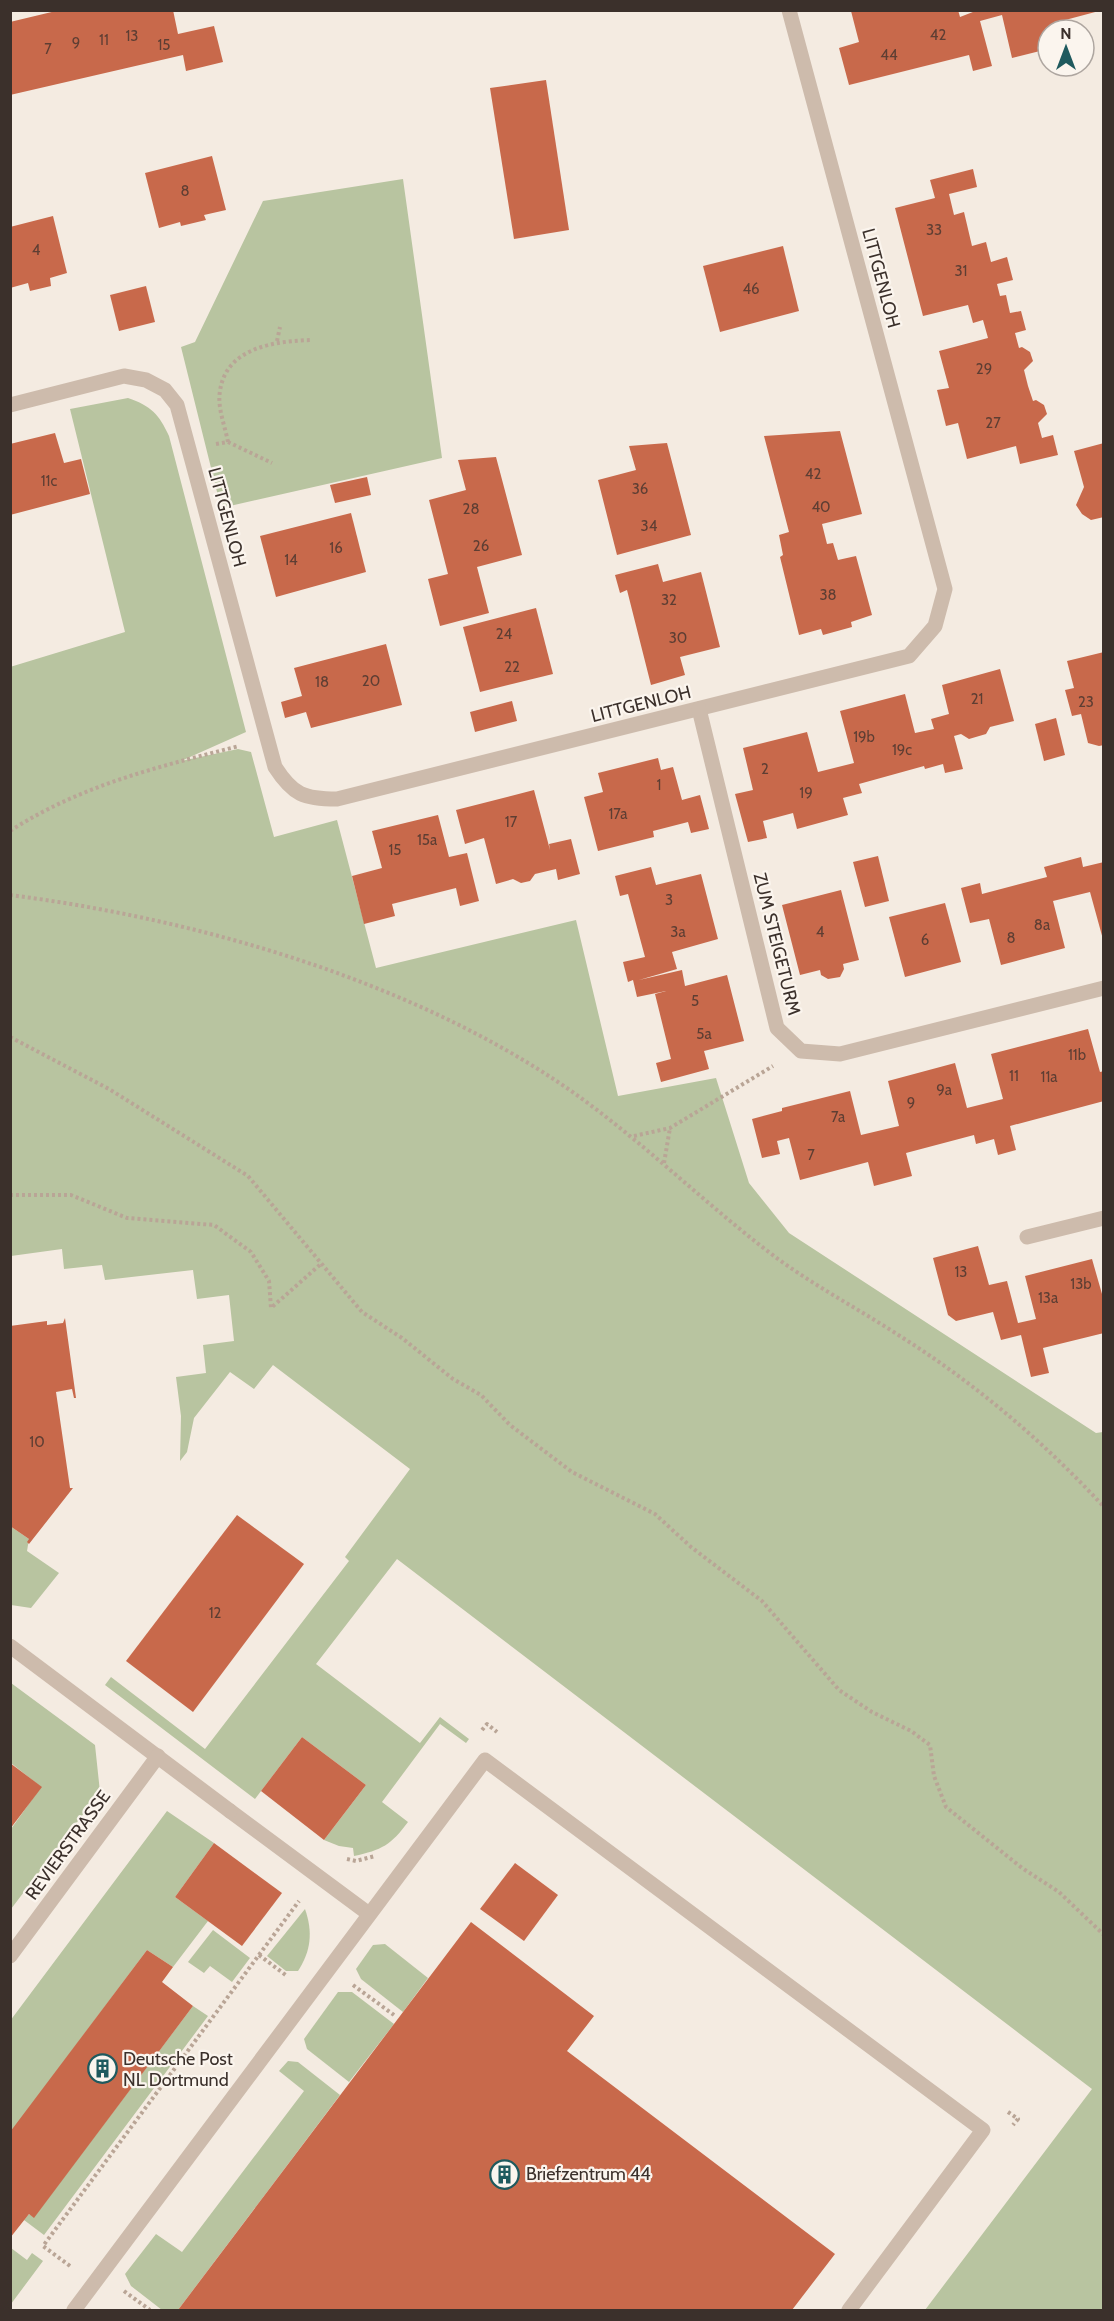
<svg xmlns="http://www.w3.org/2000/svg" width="1114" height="2321" font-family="Cabin,sans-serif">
<rect width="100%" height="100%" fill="#f4ebe1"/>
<!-- green -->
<g fill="#b8c4a0">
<polygon points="403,179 442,458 221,508 181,347 195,342 263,201"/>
<path d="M 128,398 C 151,406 159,414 169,436 L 246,732 L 181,761 L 238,749 L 251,752 L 274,837 L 337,820 L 376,968 L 576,920 L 618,1096 L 716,1078 L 749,1183 L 789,1233 L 1096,1433 L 1103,1432 L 1103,2310 L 925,2310 L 1092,2089 L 397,1559 L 316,1664 L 420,1743 L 440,1717 L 469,1739 L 466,1743 L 440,1724 L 382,1802 L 408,1822 C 391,1845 382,1850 354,1856 L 353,1848 L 339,1846 L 324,1840 L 366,1785 L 302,1737 L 255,1799 L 105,1685 L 111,1677 L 205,1749 L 349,1561 L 345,1557 L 410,1469 L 273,1365 L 254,1389 L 230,1372 L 194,1418 L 187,1452 L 180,1461 L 181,1416 L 176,1377 L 206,1373 L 203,1345 L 234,1341 L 229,1295 L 197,1299 L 193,1270 L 105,1280 L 102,1265 L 64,1269 L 62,1249 L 11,1256 L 10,667 L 125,632 L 70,409 Z"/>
<polygon points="10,1526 29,1539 27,1551 59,1573 31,1608 11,1605"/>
<polygon points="11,1683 95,1745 100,1792 11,1909 11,1829 41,1787 11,1763"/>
<polygon points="167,1811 214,1843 175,1897 208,1921 173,1967 147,1950 11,2132 10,2021"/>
<path d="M 305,1909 C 313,1932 311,1951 298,1971 L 286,1971 L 267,1956 Z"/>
<polygon points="213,1930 250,1958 232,1982 210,1966 204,1973 188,1962"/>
<polygon points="385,1944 428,1978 403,2012 361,1979 356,1969 373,1945"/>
<polygon points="338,1992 352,1992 394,2024 349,2082 307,2049 304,2039"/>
<polygon points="193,2006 208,2016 44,2235 24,2220 29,2214 34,2217"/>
<polygon points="288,2061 298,2062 340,2095 178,2310 162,2310 131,2286 125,2274 156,2234 182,2252 304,2091 279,2071"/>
<polygon points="11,2248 27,2260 32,2253 43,2261 11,2304"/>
</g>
<!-- building -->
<g fill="#c8694b">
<polygon points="60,10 173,10 178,34 214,26 223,62 186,71 183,55 10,95 10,22"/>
<polygon points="958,10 960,17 978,10 1099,11 1054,23 1056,30 1048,30 1048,49 1012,58 1002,15 980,21 992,66 973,71 969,55 849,85 839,48 859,42 851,11"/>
<polygon points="546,80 569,230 514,239 490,88"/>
<polygon points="212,156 226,210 204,215 206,220 181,226 180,222 159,228 145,173"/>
<polygon points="973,169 977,187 949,194 954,215 964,212 972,246 986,242 991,262 1007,257 1013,280 997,284 1000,296 1006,295 1010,313 1021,311 1026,330 1015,333 1019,348 1022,347 1030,352 1033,361 1024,370 1028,386 1033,401 1036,400 1044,405 1047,414 1038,423 1042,438 1053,435 1058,455 1020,464 1016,446 967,459 958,423 946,426 937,390 949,388 939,351 988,338 983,320 973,323 968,305 923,316 895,208 935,198 930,180"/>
<polygon points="53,216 67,273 50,278 51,286 30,291 28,283 10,288 10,227"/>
<polygon points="783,246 799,311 720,332 703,266"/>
<polygon points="146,286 155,322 119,331 110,295"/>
<polygon points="840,431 862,514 822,524 827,544 833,543 838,560 856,556 872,615 851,622 852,627 823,635 821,629 799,635 780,557 783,555 779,535 789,532 764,436"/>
<polygon points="55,433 64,463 81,459 90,494 10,515 10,444"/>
<polygon points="667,443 691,535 617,555 598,480 636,470 629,446"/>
<polygon points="1104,443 1104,517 1091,520 1082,514 1076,505 1084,487 1074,451"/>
<polygon points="496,457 522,555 477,567 489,613 440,626 428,579 448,574 429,500 466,490 458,460"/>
<polygon points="367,477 371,495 335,503 330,485"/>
<polygon points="351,513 366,572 276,597 260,536"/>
<polygon points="658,564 663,582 701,572 720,647 680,657 685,675 651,685 627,590 620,593 615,575"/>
<polygon points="536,608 553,674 480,692 463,627"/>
<polygon points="386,644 402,705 311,728 306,712 285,718 281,702 302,696 294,668"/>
<polygon points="1104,652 1104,745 1099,746 1088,743 1081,714 1072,716 1065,690 1074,688 1067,661"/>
<polygon points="1000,669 1014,721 990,727 986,734 969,739 961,734 954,736 963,769 945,773 943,764 925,769 924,766 859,784 862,793 843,798 848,815 797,829 793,813 763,821 767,838 748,842 735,794 753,790 743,748 807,732 818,772 854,763 840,711 905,694 915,733 934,729 931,719 949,714 942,685"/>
<polygon points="512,701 517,721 475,732 470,712"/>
<polygon points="1056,718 1065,755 1044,761 1035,724"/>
<polygon points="658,758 661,770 673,767 682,800 700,795 709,829 691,833 688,822 653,831 654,837 598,851 584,797 603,792 598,773"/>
<polygon points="534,790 550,850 549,844 571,839 580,874 558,880 556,869 535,874 530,881 521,883 513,879 496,884 484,838 465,844 456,810"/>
<polygon points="438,815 449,857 467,853 479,901 460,906 456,888 392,904 395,916 364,924 352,876 382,868 372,831"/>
<polygon points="878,856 889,901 865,907 853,862"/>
<polygon points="1081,857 1083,867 1104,862 1104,943 1090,892 1053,901 1065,948 1001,965 989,919 970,923 961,888 980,883 982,894 1047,877 1044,867"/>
<polygon points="651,867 656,885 701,874 718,939 672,952 677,969 639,980 682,970 685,986 727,975 744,1041 704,1051 709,1069 661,1082 656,1063 671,1059 655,994 666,991 637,997 633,980 628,982 623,962 645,957 628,894 620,896 615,876"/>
<polygon points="841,890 859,960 843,964 844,969 840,977 828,979 821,975 820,970 800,975 782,905"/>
<polygon points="945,903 961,962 905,977 889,917"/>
<polygon points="1088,1029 1100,1072 1104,1071 1104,1101 1010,1126 1016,1150 998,1155 994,1139 976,1144 974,1135 906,1153 912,1176 874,1186 868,1162 800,1180 789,1138 777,1141 780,1154 762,1158 752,1119 782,1111 782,1108 850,1091 861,1135 899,1126 888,1081 955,1063 967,1108 1003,1099 991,1054"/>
<polygon points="978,1246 989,1285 1007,1281 1018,1323 1036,1319 1025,1276 1092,1259 1104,1301 1104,1333 1043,1348 1049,1373 1031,1377 1021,1335 1001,1340 993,1312 956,1321 948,1315 933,1258"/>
<polygon points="65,1318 76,1398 74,1398 72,1389 56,1392 70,1488 73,1488 29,1544 27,1542 29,1539 10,1526 10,1326 47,1321 47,1325 63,1323"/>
<polygon points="237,1515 304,1564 193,1712 126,1661"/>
<polygon points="302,1737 366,1785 324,1840 261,1791"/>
<polygon points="10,1763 42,1787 10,1829"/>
<polygon points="214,1843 282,1893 242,1946 175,1897"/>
<polygon points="515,1863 558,1895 524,1941 480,1909"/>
<polygon points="471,1922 594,2016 567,2051 835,2254 792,2310 178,2310"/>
<polygon points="147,1950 173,1967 162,1982 193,2006 34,2218 29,2214 10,2238 10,2132"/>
</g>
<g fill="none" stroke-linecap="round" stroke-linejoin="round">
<!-- path -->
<g stroke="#b9a596" stroke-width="4" stroke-dasharray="3 3" stroke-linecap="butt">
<polyline points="277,341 280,327"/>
<path d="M 228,442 C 225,426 217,407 220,391 C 226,347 276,341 312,340"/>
<polyline points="216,444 228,442 272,463"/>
<path d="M 10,831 C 81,785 158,767 239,746"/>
<path d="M 10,895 C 195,919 402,978 558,1082 C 637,1135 703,1203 778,1259 C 818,1288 862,1311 903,1338 C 977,1385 1044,1442 1104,1507"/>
<polyline points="10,1037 109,1089 248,1176 362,1312 402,1338 453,1379 481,1395 510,1425 572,1472 655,1514 691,1547 762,1601 839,1690 872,1712 911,1731 930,1745 934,1776 946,1807 1022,1868 1059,1892 1104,1935"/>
<polyline points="634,1136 670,1128 773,1066"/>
<polyline points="664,1163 670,1128"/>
<polyline points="10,1195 71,1195 127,1218 214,1225 251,1252 269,1281 271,1308 322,1263"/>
<polyline points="482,1730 487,1724 497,1732"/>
<polyline points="347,1859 356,1861 375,1856"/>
<polyline points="259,1955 287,1976"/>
<polyline points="353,1985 394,2015"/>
<polyline points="1008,2112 1018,2119 1013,2125"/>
<polyline points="70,2266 43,2246 299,1901"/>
<polyline points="124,2291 150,2310"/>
</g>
<!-- lane -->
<g stroke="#cdbbac" stroke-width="15">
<polyline points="230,1811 369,1914"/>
<polyline points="74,2310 485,1760 983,2130 849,2310"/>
</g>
<!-- street -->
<g stroke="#cdbbac" stroke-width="15">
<path d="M 10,405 L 124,376 L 146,380 L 165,390 L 177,405 L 275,767 C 293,795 304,799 337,799 L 909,656 L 935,626 L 945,589 L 789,10"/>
<polyline points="699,709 777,1028 801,1051 840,1054 1104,988"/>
<polyline points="1027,1237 1104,1218"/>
<polyline points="10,1646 230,1811"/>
<polyline points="10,1956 158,1756"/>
</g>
</g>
<!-- icons -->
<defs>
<symbol id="building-ring" viewBox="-11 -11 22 22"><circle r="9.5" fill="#fbf5ee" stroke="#1f5a5e" stroke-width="1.5"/><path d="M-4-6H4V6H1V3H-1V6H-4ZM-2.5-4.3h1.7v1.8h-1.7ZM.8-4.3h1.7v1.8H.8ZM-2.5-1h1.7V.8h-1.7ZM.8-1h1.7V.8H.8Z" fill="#1f5a5e"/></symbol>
</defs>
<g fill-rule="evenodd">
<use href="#building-ring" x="86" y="2052" width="33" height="33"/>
<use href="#building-ring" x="488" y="2158" width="33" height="33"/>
</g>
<g text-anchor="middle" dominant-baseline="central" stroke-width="4.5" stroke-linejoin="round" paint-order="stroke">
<!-- number labels -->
<g font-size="15" fill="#5e3e33">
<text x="938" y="35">42</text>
<text x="132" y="36">13</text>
<text x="104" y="40">11</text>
<text x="76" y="43">9</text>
<text x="164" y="45">15</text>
<text x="48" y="49">7</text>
<text x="889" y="55">44</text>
<text x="185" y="191">8</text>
<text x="934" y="230">33</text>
<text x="36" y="250">4</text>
<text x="961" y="271">31</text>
<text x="751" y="289">46</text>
<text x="984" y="369">29</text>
<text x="993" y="423">27</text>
<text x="813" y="474">42</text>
<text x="49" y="481">11c</text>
<text x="640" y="489">36</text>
<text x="821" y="507">40</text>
<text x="471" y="509">28</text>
<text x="649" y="526">34</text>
<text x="481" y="546">26</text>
<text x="336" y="548">16</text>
<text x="291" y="560">14</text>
<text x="828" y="595">38</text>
<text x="669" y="600">32</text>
<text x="504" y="634">24</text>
<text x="678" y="638">30</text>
<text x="512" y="667">22</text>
<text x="371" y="681">20</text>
<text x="322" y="682">18</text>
<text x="977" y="699">21</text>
<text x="1086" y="702">23</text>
<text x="864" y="737">19b</text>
<text x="902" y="750">19c</text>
<text x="765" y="769">2</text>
<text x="659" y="785">1</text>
<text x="806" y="793">19</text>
<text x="618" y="814">17a</text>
<text x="511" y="822">17</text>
<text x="427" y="840">15a</text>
<text x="395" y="850">15</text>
<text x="669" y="900">3</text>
<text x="1042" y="925">8a</text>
<text x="678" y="932">3a</text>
<text x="820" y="932">4</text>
<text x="1011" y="938">8</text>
<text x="925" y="940">6</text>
<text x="695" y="1001">5</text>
<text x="704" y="1034">5a</text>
<text x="1077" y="1055">11b</text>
<text x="1014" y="1076">11</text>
<text x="1049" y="1077">11a</text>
<text x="944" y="1090">9a</text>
<text x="911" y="1103">9</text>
<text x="838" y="1117">7a</text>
<text x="811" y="1155">7</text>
<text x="961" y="1272">13</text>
<text x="1081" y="1284">13b</text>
<text x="1048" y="1298">13a</text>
<text x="37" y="1442">10</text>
<text x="215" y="1613">12</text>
</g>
<!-- street labels -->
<g font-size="18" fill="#3b302b" stroke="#fbf5ee">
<text transform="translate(881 278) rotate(75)">LITTGENLOH</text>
<text transform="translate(227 517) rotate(75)">LITTGENLOH</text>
<text transform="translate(641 704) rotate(-14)">LITTGENLOH</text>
<text transform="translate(777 944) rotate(76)">ZUM STEIGETURM</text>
<text transform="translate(68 1845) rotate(-54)">REVIERSTRASSE</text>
</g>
<!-- poi labels -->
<g font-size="18" fill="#3b302b" stroke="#fbf5ee" text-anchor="start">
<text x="123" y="2059">Deutsche Post<tspan x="123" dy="21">NL Dortmund</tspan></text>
<text x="526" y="2174">Briefzentrum 44</text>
</g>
</g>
<!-- border -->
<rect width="1114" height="2321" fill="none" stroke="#3b302b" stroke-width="24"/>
<!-- north arrow -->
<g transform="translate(1066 48)"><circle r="28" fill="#fbf5ee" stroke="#aea6a0" stroke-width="1.5"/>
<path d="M0-4.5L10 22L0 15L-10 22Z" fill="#1f5a5e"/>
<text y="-9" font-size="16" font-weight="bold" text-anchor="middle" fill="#3b302b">N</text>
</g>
</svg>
